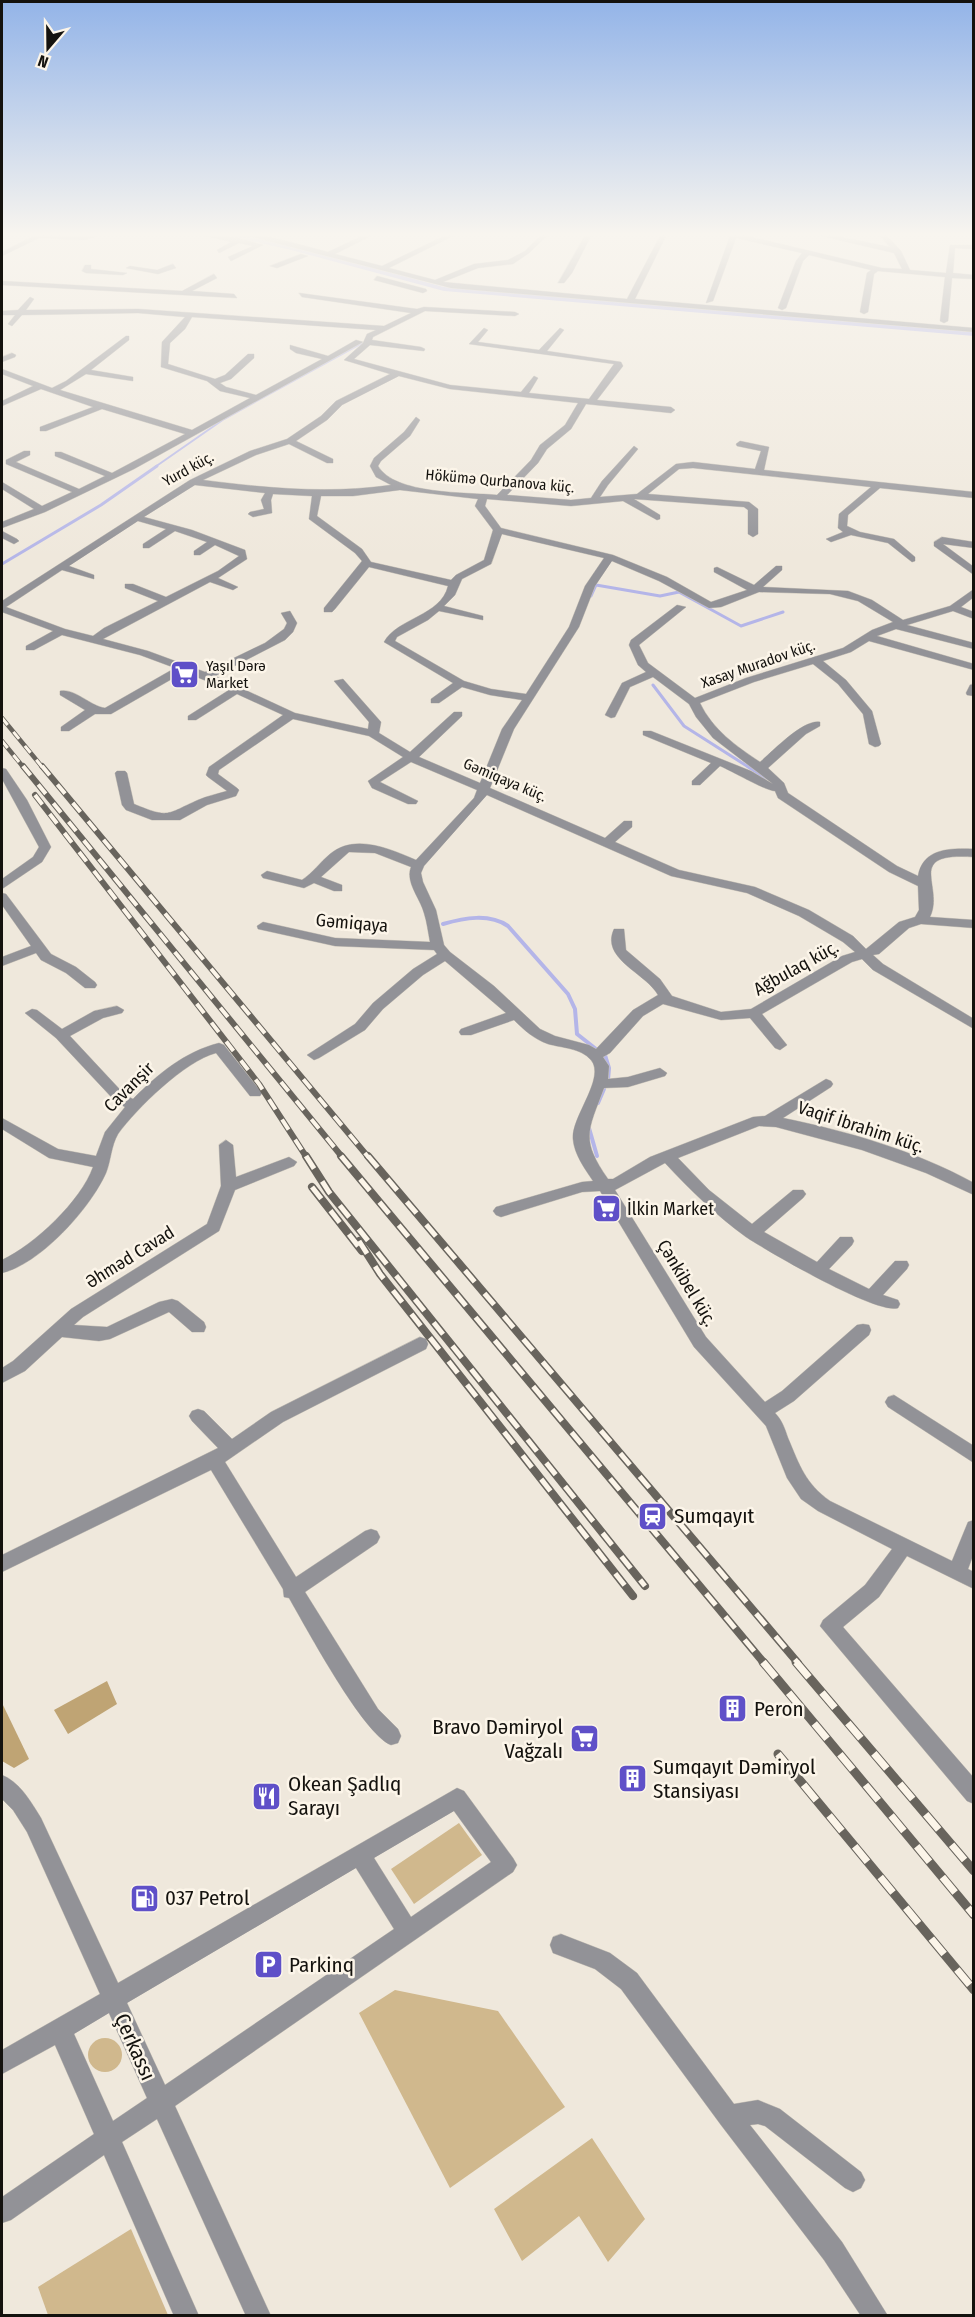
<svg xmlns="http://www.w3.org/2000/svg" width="975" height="2317" font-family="'Fira Sans Condensed',sans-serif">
<rect width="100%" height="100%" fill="#efe8dc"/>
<!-- green -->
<g fill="#d0b88d">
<polygon points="459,1823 482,1855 414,1904 391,1869"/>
<polygon points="395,1990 498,2011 565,2107 450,2188 359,2013"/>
<circle cx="105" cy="2055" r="17"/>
<polygon points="592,2138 645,2219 608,2262 579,2216 522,2261 494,2209"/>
<polygon points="131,2229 168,2315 48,2315 38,2287"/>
</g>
<!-- forest -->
<g fill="#bfa474">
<polygon points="107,1681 117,1704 68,1734 54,1710"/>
<polygon points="2,1703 29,1759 14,1768 2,1761"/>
</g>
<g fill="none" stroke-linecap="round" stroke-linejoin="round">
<!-- stream-far2 -->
<polyline stroke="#b4b5e8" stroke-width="2" points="155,467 224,419 362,343"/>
<!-- stream-far1 -->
<g stroke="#b4b5e8" stroke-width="3">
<polyline points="2,564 101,505 157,466"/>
<polyline points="591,596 596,585 660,596 679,592 741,626 783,612"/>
<polyline points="653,685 684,726 750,768"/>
</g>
<!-- stream -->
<g stroke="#b4b5e8" stroke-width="4">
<polyline points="748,766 766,778"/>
<path d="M 443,924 C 464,918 489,913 508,926 L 568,994 L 575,1009 L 577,1034 L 596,1049"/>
<polyline points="605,1055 609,1068 608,1080"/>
<polyline points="598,1103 604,1089"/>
<polyline points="589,1128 597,1156"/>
</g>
<!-- canal -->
<polygon fill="#b4b5e8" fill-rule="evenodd" points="222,234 235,234 292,246 444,287 974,332 974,336 444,291 291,250"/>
<defs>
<g id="minor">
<polygon points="38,234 85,236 103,234 85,240 39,238 2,256 2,252"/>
<polygon points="197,234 239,238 263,245 231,261 228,257 253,246 239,243 219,253 217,250 231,242"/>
<polygon points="241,234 275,238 328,252 366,234 375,234 335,254 382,266 448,234 457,234 389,268 435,280 474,264 508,260 525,251 542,234 549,234 529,253 513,264 478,268 443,282 627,299 661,234 667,234 635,299 974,328 974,332 451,288"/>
<polygon points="586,234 592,234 572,273 564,283 558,283"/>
<polygon points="727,234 739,234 882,268 902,269 894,253 813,234 826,234 890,247 878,234 885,234 901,251 910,270 946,273 950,245 972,245 972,249 955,248 953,273 974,275 974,279 952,278 948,321 944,323 940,321 945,277 878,271 874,274 868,312 864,314 860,312 867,273 871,270 809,255 803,261 786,308 782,310 778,308 796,261 802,253 736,238 713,301 706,303 730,236"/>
<polygon points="301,254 308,256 277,268 270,266"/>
<polygon points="173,264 176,268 158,274 126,268 130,266 157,270"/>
<polygon points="85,265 91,265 91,269 127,273 123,275 86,273 82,271"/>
<polygon points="214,274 217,278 192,291 234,294 237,298 2,285 2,281 182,291"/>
<polygon points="377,276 426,289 427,291 423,293 374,280"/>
<path d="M 299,293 L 417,309 L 424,307 L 515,312 L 519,314 L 515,316 L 425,311 L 373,337 L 372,340 L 421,347 L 425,349 L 424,351 L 370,345 L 354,359 L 450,385 L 521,392 L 534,376 L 538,378 L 529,393 L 589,399 L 614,364 L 469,344 L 484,328 L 488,330 L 478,342 L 539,350 L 560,328 L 564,330 L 547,351 L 621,362 L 623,366 L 597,400 L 671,407 L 675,410 L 671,413 L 586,404 L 571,429 L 547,449 L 538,463 L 507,495 L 571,500 L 591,498 L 602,481 L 634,446 L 638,449 L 608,485 L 600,497 L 637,494 L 676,464 L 693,462 L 755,469 L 761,451 L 737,446 L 736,444 L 740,441 L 769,447 L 764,470 L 974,492 L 974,498 L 880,488 L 848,515 L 847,526 L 860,532 L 894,539 L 915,557 L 915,561 L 912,562 L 888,543 L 851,535 L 831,542 L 826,539 L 843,532 L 838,528 L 839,514 L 871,487 L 693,468 L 679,469 L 648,494 L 749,502 L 758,509 L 758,534 L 753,537 L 748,534 L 748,510 L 744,507 L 634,499 L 660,515 L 660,519 L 657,520 L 623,501 L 571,506 L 487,499 L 485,506 L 501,528 L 613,555 L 667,577 L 711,602 L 747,590 L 714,572 L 714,568 L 717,567 L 754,585 L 776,566 L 782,566 L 782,570 L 763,587 L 848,591 L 872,600 L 903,620 L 950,606 L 974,589 L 974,597 L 961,607 L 974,612 L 974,619 L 953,611 L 907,625 L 974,643 L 974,649 L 896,629 L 877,636 L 974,664 L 974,670 L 869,641 L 851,652 L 823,661 L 846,680 L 872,711 L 881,744 L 879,746 L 875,747 L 869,744 L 863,714 L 838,684 L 813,664 L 754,682 L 700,703 C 713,730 736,746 760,762 C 773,751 803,719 820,722 L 820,726 L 806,734 L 768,768 L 784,783 L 788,793 L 897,866 L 918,876 C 923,848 950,848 974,849 L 974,857 C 903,852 945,886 930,917 L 974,920 L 974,928 L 921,924 L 909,928 L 879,954 L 873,955 L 883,964 L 974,1019 L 974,1029 L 873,970 L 862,959 L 852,962 L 762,1014 L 787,1045 L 780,1050 L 775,1048 L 750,1018 L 721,1020 L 663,1004 L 643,1016 L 610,1053 L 603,1057 L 609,1066 L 608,1079 L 628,1077 L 660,1068 L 667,1073 L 665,1076 L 628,1087 L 604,1088 C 588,1131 580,1139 608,1179 L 613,1179 L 650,1157 L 753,1117 L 765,1116 L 826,1079 L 831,1081 L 833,1084 L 831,1087 L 783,1118 C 847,1131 916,1151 974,1183 L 974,1195 L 926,1173 L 862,1150 L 776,1127 L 759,1126 L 678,1158 L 709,1190 L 752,1224 L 793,1190 L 803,1190 L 806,1194 L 803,1198 L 764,1232 L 817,1262 L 840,1237 L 852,1237 L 854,1241 L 852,1245 L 829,1269 L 869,1289 L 895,1261 L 907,1261 L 909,1265 L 907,1269 L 883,1295 L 898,1300 L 900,1304 L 898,1308 C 877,1315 769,1252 746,1237 C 717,1216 690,1190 665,1163 L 615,1190 L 706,1337 L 765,1402 L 782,1391 L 857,1325 L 863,1324 L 869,1325 L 871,1330 L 869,1335 L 794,1401 L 775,1413 C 782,1420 785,1429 788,1438 C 800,1466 805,1483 830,1501 L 952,1561 L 968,1522 L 974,1520 L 974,1553 L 968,1569 L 974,1572 L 974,1589 L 907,1556 L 879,1597 L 843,1627 L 974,1778 L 974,1804 L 967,1801 L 820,1626 L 823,1620 L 865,1585 L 892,1549 L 818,1511 L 801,1499 L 787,1478 L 766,1426 L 694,1347 L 600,1191 L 582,1192 L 501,1217 L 496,1215 L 493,1211 L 496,1207 L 582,1182 L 593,1181 C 585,1169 574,1154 573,1139 C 571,1117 606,1078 591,1060 C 581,1048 562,1048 548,1044 C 534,1039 524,1030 514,1020 L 471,1035 L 461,1035 L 459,1032 L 461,1029 L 506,1013 L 445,961 L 423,975 L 383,1009 L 365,1030 L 319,1058 L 314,1060 L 307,1055 L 355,1024 L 373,1003 L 413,969 L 437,954 L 434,950 L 335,946 L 258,929 L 257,926 L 263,922 L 335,938 L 430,942 C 428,932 427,922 424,913 C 420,898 405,882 411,867 L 375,853 L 349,852 L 321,877 L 342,885 L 342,891 L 334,891 L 314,883 L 304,888 L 263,878 L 261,875 L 267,871 L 302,880 C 313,873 320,862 330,854 C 355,833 390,849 416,860 L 474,798 L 477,790 L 411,762 L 380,782 L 418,801 L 416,804 L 408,804 L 372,788 L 368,781 L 403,757 L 369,736 L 293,719 L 219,770 L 218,774 L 237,788 L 239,790 L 236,796 L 207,805 L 180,820 L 152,820 L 126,810 L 122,805 L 115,773 L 117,771 L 125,771 L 127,773 L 134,804 C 170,819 166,814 198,800 C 207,796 217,794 227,791 L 208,777 L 206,775 L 209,767 L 283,715 L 237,694 L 196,720 L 188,720 L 188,716 L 229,690 L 184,672 L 111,714 L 95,714 L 69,731 L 61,731 L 61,727 L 85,710 L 60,695 L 60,691 C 75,688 90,706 105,708 L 175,668 L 140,655 L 62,635 L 34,650 L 26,650 L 26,646 L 53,631 L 2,612 L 2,601 L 190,480 L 250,451 L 287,439 L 321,416 L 336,401 L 390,374 L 344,360 L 363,343 L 367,334 L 376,330 L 192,317 L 185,329 L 170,343 L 168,364 L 215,379 L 225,375 L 248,354 L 254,354 L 254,358 L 231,379 L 220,383 L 226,387 L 256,395 L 322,359 L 296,353 L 290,349 L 290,345 L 328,356 L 356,340 L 363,342 L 134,469 L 45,512 L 2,528 L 2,522 L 34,509 L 2,489 L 2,482 L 42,506 L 72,492 L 6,464 L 6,460 L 24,451 L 30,451 L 30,455 L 16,462 L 79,489 L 105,476 L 55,456 L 55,452 L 61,452 L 112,473 L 185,434 L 102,409 L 46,431 L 40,431 L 40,427 L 93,407 L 41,389 L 2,406 L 2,401 L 33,386 L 2,374 L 2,369 L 52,388 L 66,381 L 126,336 L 129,336 L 129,340 L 91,370 L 133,377 L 133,381 L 86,374 L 60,390 L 192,430 L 250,398 L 220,391 L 207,381 L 161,367 L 162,342 L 185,317 L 138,313 L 22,315 L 12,326 L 8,324 L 15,315 L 2,315 L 2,311 L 18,310 L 30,297 L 34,299 L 26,310 L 138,309 L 384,326 L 411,313 L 302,297 ZM 399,376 L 450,389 L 578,403 L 565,425 L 540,445 L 531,460 L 497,495 C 467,492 395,495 378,466 L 381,461 L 410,436 L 420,420 L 416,417 L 404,432 L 374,458 L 370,466 L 376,477 L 391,485 C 327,494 267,488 203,480 L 256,455 L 289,444 L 327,463 L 333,463 L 333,459 L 296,441 L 327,420 L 342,405 ZM 195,485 L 265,493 L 261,500 L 264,509 L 250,512 L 248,514 L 253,517 L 272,513 L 271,500 L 273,494 L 312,496 L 309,519 L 355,553 L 362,561 L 324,608 L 324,612 L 332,612 L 335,609 L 369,567 L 448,586 C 441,616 397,618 384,642 L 453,683 L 431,699 L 431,703 L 439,703 L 462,687 L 490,695 L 522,700 L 502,729 L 480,783 L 419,757 L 462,716 L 462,712 L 454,712 L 410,752 L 379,733 L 381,722 L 343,679 L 334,681 L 369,722 L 368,729 L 295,713 L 215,676 L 285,640 L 293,632 L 297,623 L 290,611 L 281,613 L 287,623 L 284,629 L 265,643 L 205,672 L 148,651 L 103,639 L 210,582 L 233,590 L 238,587 L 218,578 L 247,559 L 245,550 L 192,530 L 144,517 ZM 400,490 L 478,499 L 475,506 L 493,530 L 484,560 L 456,575 L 451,580 L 371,562 L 362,549 L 317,516 L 321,496 L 353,496 ZM 138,521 L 166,529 L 143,544 L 143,548 L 149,548 L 175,531 L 207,542 L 194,551 L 194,555 L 200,555 L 215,545 L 239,556 L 218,571 L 166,597 L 133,584 L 125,584 L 125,588 L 158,601 L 104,628 L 93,636 L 65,629 L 6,607 L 62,570 L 94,579 L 94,575 L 69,566 ZM 502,534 L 604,558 L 585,586 L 569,627 L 526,694 L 491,689 L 464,681 L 395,641 L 397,637 L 428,620 L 439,611 L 483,620 L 483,616 L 444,606 L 455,595 L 462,579 L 491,564 ZM 612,561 L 659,581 L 709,608 L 721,607 L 759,592 L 830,594 L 858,601 L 893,622 L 872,630 L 843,648 L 746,678 L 695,698 L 648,663 L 639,645 L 686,607 L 677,605 L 631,640 L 629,645 L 638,665 L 646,672 L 622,683 L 605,715 L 611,718 L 615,717 L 630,687 L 653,677 L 689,704 L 696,717 L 713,738 L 773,784 L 751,771 L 651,731 L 643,731 L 643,735 L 711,763 L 692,781 L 692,785 L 700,785 L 720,766 C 732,771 766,791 775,791 L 778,798 L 889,872 L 918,886 L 919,910 L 915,917 L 899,922 L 866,949 L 853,936 L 809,910 L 755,887 L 679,870 L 615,842 L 632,827 L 632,821 L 624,821 L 605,838 L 490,788 L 514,729 L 579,627 L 595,586 ZM 487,795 L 671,876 L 747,893 L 799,916 L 843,942 L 855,952 L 842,956 L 751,1009 L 721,1012 L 672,996 L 660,979 L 626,950 L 624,929 L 614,929 C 600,959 646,973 658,995 L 633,1010 L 596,1049 L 589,1045 L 555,1036 L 540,1029 L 494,986 L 450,952 L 444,945 L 436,910 L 423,882 L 421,873 L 424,866 Z"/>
<polygon points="12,353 16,355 15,357 2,362 2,357"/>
<polygon points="2,531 17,539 19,541 14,544 2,538"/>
<polygon points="942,537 974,542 974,548 943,544 974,567 974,575 934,546 934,542"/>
<polygon points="974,684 974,696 967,695 966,693 970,685"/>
<polygon points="2,768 6,769 27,800 51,847 42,862 2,889 2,879 33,857 39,847 2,779"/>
<polygon points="2,893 6,894 51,954 76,967 95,982 97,985 95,988 85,988 66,973 41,960 36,953 2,966 2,957 31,946 2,905"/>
<path d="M 117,1006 L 124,1010 L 122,1013 L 103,1018 L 70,1036 L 125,1095 L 133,1099 C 158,1074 184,1052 219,1043 L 224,1045 L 262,1093 L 260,1096 L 250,1096 L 216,1053 C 185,1061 136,1109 118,1134 C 111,1146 111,1161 106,1173 C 90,1209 40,1264 2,1273 L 2,1260 C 34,1245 81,1201 93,1167 L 49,1158 L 2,1129 L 2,1118 L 58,1149 L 96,1156 L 105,1132 L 125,1107 L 115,1101 L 56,1038 L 25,1013 L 32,1009 L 37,1010 L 62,1029 L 94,1011 Z"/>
<polygon points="226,1140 233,1145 236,1177 289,1157 297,1162 294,1166 235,1190 219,1231 83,1317 74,1325 107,1327 159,1302 172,1299 178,1301 204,1322 206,1327 204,1332 192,1332 169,1312 110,1339 99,1341 62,1337 25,1371 2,1383 2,1368 13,1361 71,1309 207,1224 221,1186 219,1145"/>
<path d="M 420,1337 L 426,1339 L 428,1344 L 426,1349 L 283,1422 L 225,1462 L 296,1577 L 365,1531 L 371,1529 L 377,1531 L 380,1537 L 377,1543 L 305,1592 L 378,1709 L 398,1729 L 401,1736 L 398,1743 L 391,1745 C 363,1734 307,1629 289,1598 L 284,1597 L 283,1589 L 211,1470 L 2,1572 L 2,1555 L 218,1448 L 192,1421 L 189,1416 L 192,1411 L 198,1409 L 204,1411 L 232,1439 L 271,1412 Z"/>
<polygon points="894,1395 974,1446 974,1463 888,1407 885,1402 888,1397"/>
<path d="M 2,1775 C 20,1782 31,1802 41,1818 L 118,1983 L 457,1788 L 464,1791 L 513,1858 L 517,1865 L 513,1872 L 175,2106 L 271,2316 L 246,2316 L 157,2119 L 122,2142 L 199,2316 L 174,2316 L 104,2155 L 11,2220 L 2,2223 L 2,2197 L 94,2134 L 55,2045 L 2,2074 L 2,2050 L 100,1994 L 27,1832 L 13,1810 L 2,1799 ZM 454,1811 L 491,1862 L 411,1917 L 374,1858 ZM 356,1868 L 394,1929 L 165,2085 L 127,2003 ZM 109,2013 L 147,2098 L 113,2121 L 74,2034 Z"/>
<polygon points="561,1934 610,1953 637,1973 734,2104 758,2100 780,2109 861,2172 865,2180 861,2188 853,2192 845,2188 765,2126 758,2124 750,2125 842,2242 888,2316 861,2316 824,2260 721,2125 621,1989 595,1969 553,1953 550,1945 553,1937"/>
</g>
</defs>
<!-- minor casing -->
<use href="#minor" stroke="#ccc6bb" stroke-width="1"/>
<!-- minor -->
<use href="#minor" fill="#929297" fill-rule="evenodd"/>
<defs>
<g id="rail-far3">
<polyline points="2,718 43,768"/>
<polyline points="2,741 24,768"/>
</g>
<g id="rail-far2">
<polyline points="23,766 343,1158"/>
<polyline points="42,766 369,1158"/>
<polyline points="35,795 259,1084 307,1158"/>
</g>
<g id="rail-far1">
<polyline points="306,1156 329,1192 645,1586"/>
<polyline points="341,1156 764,1663"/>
<polyline points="368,1156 798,1663"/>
<polyline points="312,1187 362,1251"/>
<polyline points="359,1241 380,1274 633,1596"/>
</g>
<g id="rail">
<polyline points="763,1662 974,1915"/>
<polyline points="796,1662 974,1871"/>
<polyline points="778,1754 974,1990"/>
</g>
</defs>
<!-- rail-far3 casing -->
<use href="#rail-far3" stroke="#68645d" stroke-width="4.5"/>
<!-- rail-far2 casing -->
<use href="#rail-far2" stroke="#68645d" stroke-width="6"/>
<!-- rail-far1 casing -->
<use href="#rail-far1" stroke="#68645d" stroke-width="8"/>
<!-- rail casing -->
<use href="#rail" stroke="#68645d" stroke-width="9"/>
<!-- rail-far3 -->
<use href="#rail-far3" stroke="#fcf5e9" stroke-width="3" stroke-dasharray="9" stroke-linecap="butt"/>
<!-- rail-far2 -->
<use href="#rail-far2" stroke="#fcf5e9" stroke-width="4" stroke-dasharray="12" stroke-linecap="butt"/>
<!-- rail-far1 -->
<use href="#rail-far1" stroke="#fcf5e9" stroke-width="5" stroke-dasharray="15" stroke-linecap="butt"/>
<!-- rail -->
<use href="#rail" stroke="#fcf5e9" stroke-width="7" stroke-dasharray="20" stroke-linecap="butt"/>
</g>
<!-- sky -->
<linearGradient id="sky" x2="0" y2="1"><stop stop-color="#93b4e8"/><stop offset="0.42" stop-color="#f8f5ef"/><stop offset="1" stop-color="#f8f5ef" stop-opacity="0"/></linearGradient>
<rect width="975" height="558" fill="url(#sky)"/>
<!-- icons -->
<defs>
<symbol id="supermarket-square" viewBox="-11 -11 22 22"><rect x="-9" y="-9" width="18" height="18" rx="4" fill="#5f50c8" stroke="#fcf5e9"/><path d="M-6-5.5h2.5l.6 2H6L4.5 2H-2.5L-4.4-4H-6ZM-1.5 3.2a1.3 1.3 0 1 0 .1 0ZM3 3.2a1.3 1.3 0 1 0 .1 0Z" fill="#fff"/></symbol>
<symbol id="station-square" viewBox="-11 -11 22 22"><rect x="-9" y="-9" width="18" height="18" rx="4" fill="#5f50c8" stroke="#fcf5e9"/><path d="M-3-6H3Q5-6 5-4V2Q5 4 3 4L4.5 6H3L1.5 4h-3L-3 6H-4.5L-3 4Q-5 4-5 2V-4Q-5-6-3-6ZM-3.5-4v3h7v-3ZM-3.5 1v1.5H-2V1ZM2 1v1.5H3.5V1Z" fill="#fff"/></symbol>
<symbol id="building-square" viewBox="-11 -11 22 22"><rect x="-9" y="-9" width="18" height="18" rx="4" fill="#5f50c8" stroke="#fcf5e9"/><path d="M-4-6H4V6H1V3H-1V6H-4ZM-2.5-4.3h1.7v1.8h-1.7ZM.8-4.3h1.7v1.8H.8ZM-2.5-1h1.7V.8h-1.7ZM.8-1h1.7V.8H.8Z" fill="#fff"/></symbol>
<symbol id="restaurant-square" viewBox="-11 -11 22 22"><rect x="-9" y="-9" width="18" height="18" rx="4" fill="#5f50c8" stroke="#fcf5e9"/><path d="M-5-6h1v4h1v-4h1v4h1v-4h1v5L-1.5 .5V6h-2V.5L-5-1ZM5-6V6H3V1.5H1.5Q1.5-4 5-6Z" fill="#fff"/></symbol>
<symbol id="fuel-square" viewBox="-11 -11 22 22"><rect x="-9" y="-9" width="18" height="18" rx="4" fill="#5f50c8" stroke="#fcf5e9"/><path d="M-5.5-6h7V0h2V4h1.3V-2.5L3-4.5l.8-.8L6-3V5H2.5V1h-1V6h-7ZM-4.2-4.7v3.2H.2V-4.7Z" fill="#fff"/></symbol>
<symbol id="parking-square" viewBox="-11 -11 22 22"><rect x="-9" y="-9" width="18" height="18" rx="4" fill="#5f50c8" stroke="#fcf5e9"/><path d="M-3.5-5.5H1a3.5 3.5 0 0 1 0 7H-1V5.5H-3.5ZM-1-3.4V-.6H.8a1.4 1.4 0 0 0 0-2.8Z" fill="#fff"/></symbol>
</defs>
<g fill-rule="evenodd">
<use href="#supermarket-square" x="168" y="658" width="33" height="33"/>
<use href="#supermarket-square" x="590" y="1192" width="33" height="33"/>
<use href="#station-square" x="636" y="1500" width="33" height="33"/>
<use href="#building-square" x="716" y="1692" width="33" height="33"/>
<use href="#supermarket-square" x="568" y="1722" width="33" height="33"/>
<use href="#building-square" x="616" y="1762" width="33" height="33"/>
<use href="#restaurant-square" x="250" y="1780" width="33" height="33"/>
<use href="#fuel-square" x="128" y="1882" width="33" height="33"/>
<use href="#parking-square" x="252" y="1948" width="33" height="33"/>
</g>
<g text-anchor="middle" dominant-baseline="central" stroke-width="5" stroke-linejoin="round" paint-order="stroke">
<!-- far-street labels -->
<g font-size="15" fill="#14120e" stroke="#fcf5e9">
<text transform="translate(188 469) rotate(-29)">Yurd küç.</text>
<text transform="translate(500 481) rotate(5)">Hökümə Qurbanova küç.</text>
<text transform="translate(758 664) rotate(-19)">Xasay Muradov küç.</text>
<text transform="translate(505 780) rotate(23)">Gəmiqaya küç.</text>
</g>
<!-- far-poi labels -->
<g font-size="15" fill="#14120e" stroke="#fcf5e9" text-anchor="start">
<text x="206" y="666">Yaşıl Dərə<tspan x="206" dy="17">Market</tspan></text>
</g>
<!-- street labels -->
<g font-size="18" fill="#14120e" stroke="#fcf5e9">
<text transform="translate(352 923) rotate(5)">Gəmiqaya</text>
<text transform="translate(796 968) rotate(-29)">Ağbulaq küç.</text>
<text transform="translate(129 1087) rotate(-45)">Cavanşir</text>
<text transform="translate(861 1127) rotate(18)">Vaqif İbrahim küç.</text>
<text transform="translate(130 1257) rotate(-32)">Əhməd Cavad</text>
<text transform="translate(687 1283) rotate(59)">Çənkibel küç.</text>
</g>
<!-- poi labels -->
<g font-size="18" fill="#14120e" stroke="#fcf5e9" text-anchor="start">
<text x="627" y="1209">İlkin Market</text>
</g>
<!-- near-poi labels -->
<g font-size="21" fill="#14120e" stroke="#fcf5e9" text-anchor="start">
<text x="674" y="1516">Sumqayıt</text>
<text x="754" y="1709">Peron</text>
<text x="563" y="1727" text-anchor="end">Bravo Dəmiryol<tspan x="563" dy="24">Vağzalı</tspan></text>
<text x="653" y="1767">Sumqayıt Dəmiryol<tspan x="653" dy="24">Stansiyası</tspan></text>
<text x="288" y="1784">Okean Şadlıq<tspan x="288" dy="24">Sarayı</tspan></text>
<text x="165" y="1898">037 Petrol</text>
<text x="289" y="1965">Parkinq</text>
</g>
<!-- near-street labels -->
<g font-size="21" fill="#14120e" stroke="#fcf5e9">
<text transform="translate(135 2047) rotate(66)">Çerkassı</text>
</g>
</g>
<!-- border -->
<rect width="975" height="2317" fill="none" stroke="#14120e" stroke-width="6"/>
<!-- north arrow -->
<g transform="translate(48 48) rotate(200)" stroke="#fcf5e9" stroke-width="4.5" paint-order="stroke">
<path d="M0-4.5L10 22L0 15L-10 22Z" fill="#14120e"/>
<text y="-9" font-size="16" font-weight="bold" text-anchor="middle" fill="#14120e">N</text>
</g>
</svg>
